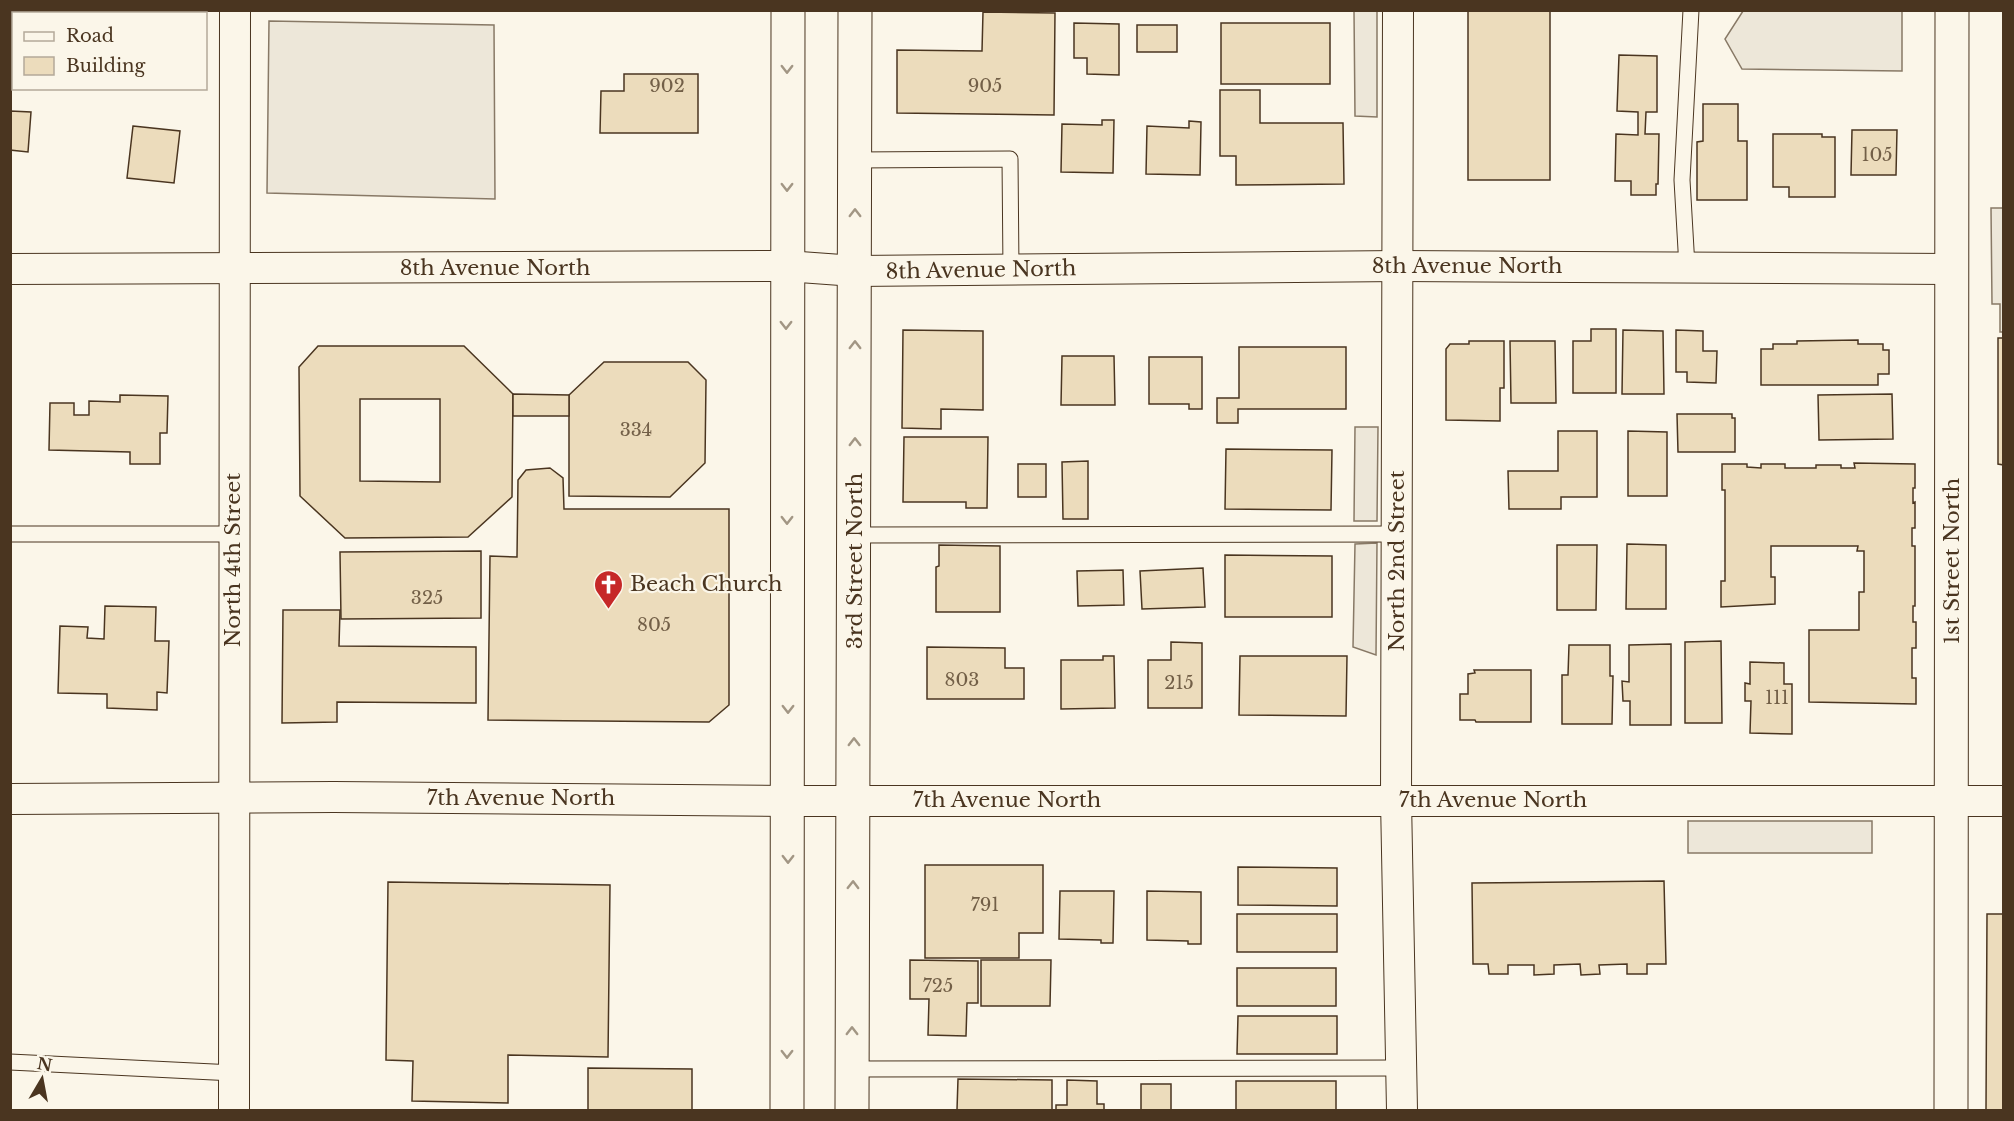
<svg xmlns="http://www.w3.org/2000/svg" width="2014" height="1121" font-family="'Libre Baskerville',serif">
<rect width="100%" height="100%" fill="#fbf6e9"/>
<!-- parking -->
<g fill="#ede7d9" stroke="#887966" stroke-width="1.5">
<polygon points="1354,11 1377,11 1377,117 1355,116"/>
<polygon points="1743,11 1902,11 1902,71 1742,69 1725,39"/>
<polygon points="269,21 494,25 495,199 267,193"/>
<polygon points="1991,208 2003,208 2003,332 2000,332 2000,304 1992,304"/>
<polygon points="1355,427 1378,427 1377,521 1354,521"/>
<polygon points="1377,543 1376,655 1353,647 1355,544"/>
<rect x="1688" y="821" width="184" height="32"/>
</g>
<!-- building -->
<g fill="#ecdcbc" stroke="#4a3520" stroke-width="1.5" fill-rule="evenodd">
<rect x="1468" y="10" width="82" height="170"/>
<polygon points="983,12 1055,13 1054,115 897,113 897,50 982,51"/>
<polygon points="1074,23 1119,24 1119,75 1087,74 1087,58 1074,58"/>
<rect x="1221" y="23" width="109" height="61"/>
<rect x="1137" y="25" width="40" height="27"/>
<polygon points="1619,55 1657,56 1657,112 1646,112 1645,134 1659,134 1658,184 1656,184 1656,195 1631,195 1631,181 1615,181 1616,134 1638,135 1638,112 1617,111"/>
<polygon points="624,74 698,74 698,133 600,133 601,91 624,91"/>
<polygon points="1220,90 1260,90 1260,123 1343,123 1344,184 1236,185 1236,156 1220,156"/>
<polygon points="1703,104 1738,104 1738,141 1747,141 1747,200 1697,200 1697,142 1703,141"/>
<polygon points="10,111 31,112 28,152 10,150"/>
<polygon points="1102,120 1114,120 1113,173 1061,172 1062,124 1102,125"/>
<polygon points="1189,121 1201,122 1200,175 1146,174 1147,126 1189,128"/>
<polygon points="133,126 180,131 174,183 127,178"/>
<polygon points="1852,130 1897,130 1896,175 1851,175"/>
<polygon points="1773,134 1822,134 1822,137 1835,137 1835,197 1789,197 1789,187 1773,187"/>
<polygon points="1591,329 1616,329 1616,393 1573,393 1573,341 1591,341"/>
<polygon points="903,330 983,331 983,410 941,409 941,429 902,428"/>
<polygon points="1623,330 1663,331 1664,394 1622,394"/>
<polygon points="1676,330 1703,331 1703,351 1717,351 1716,383 1687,382 1687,372 1676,372"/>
<polygon points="1998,338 2004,338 2004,465 1998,464"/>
<polygon points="1858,340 1858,344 1883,344 1883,350 1889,350 1889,374 1878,374 1878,385 1761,385 1761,349 1773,349 1773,344 1797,344 1797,341"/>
<polygon points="1469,341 1504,341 1504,388 1500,388 1500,421 1446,420 1446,349 1450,344 1469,344"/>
<polygon points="1510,341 1555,341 1556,403 1511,403"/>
<path d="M 318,346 L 464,346 L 513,394 L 512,497 L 468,537 L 345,538 L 300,496 L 299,367 ZM 360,399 L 440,399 L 440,482 L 360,481 Z"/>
<polygon points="1239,347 1346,347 1346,409 1238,409 1238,423 1217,423 1217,398 1239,398"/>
<polygon points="1062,356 1114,356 1115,405 1061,405"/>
<polygon points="1149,357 1202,357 1202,409 1189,409 1189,404 1149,404"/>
<polygon points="604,362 688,362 706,380 705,463 670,497 569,496 569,395"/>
<polygon points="513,394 569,395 569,416 513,416"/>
<polygon points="1892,394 1893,439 1819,440 1818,395"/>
<polygon points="120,395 168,396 167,433 160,433 160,464 130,464 130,452 49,450 50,403 74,403 74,415 89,415 89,401 120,402"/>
<polygon points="1677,414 1732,414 1732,418 1735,418 1735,452 1678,452"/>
<polygon points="1558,431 1597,431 1597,497 1561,497 1561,509 1509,509 1508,471 1558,471"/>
<polygon points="1628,431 1667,432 1667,496 1628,496"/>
<polygon points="904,437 988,437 987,508 966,508 966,502 903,502"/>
<polygon points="1226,449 1332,450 1331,510 1225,509"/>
<polygon points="1088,461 1088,519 1063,519 1062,462"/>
<polygon points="1854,463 1915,464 1915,488 1913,488 1913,503 1915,502 1915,528 1912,528 1912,546 1915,546 1915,606 1913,606 1913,622 1916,622 1916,648 1912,648 1912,678 1916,678 1916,704 1809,702 1809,630 1859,630 1859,592 1864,592 1864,551 1857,551 1858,546 1771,546 1771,577 1775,577 1775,604 1721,607 1721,581 1725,581 1725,490 1722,490 1722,464 1747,464 1747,467 1761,468 1761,464 1785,464 1785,468 1816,468 1816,465 1841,465 1841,468 1855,468"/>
<rect x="1018" y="464" width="28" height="33"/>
<polygon points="550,468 563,478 564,509 729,509 729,705 709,722 488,720 490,556 517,557 518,480 526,470"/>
<polygon points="1627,544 1666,545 1666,609 1626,609"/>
<polygon points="939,545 1000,546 1000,612 936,612 936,567 939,566"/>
<polygon points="1557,545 1597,545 1596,610 1557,610"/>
<polygon points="481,551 481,618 341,619 340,552"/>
<polygon points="1225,555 1332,556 1332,617 1225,617"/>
<polygon points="1203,568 1205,607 1142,609 1140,571"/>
<polygon points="1123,570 1124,605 1078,606 1077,571"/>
<polygon points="105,606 156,607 155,641 169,641 167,693 157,692 157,710 107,708 107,694 58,693 60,626 88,627 87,638 104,639"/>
<polygon points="283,610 340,610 339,646 476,647 476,703 337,702 337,722 282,723"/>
<polygon points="1721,641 1722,723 1685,723 1685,642"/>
<polygon points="1171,642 1202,643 1202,708 1148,708 1148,660 1171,660"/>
<polygon points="1671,644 1671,725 1630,725 1630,701 1623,701 1622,681 1629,682 1629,645"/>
<polygon points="1569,645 1610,645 1610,676 1613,676 1612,724 1562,724 1562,675 1568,675"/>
<polygon points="927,647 1005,648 1005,668 1024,668 1024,699 927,699"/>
<polygon points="1103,656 1114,656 1115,708 1061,709 1061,660 1103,660"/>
<polygon points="1240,656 1347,656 1346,716 1239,715"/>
<polygon points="1750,662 1784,663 1784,684 1792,684 1792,734 1750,733 1751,701 1745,701 1745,683 1750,684"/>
<polygon points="1474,670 1531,670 1531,722 1476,722 1475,720 1460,720 1460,694 1468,694 1468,674 1475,673"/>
<polygon points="925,865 1043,865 1043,933 1019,933 1019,958 925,958"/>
<polygon points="1238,867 1337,868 1337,906 1238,905"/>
<polygon points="1664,881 1666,964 1647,964 1647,974 1627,974 1627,964 1599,965 1600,974 1581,975 1580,964 1554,965 1554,974 1534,975 1534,965 1508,965 1508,974 1489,974 1488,964 1473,964 1472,883"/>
<polygon points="388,882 610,885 608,1057 508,1055 508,1103 412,1101 413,1061 386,1060"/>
<polygon points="1060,891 1114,891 1113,943 1101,943 1101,940 1059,939"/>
<polygon points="1147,891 1201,892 1201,944 1188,944 1188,941 1147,940"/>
<rect x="1237" y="914" width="100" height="38"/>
<polygon points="1987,914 2004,914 2004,1110 1986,1110"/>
<polygon points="910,960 978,961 978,1003 967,1003 966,1036 928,1035 929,999 910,999"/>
<polygon points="981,960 1051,960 1050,1006 981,1006"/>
<rect x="1237" y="968" width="99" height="38"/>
<polygon points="1238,1016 1337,1016 1337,1054 1237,1054"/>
<polygon points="588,1068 692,1069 692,1110 588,1110"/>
<polygon points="958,1079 1052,1080 1052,1110 957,1110"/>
<polygon points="1067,1080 1097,1081 1097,1104 1104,1104 1104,1110 1056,1110 1056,1105 1067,1105"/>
<rect x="1236" y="1081" width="100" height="29"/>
<rect x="1141" y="1084" width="30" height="26"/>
</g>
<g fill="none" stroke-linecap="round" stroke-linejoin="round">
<defs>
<g id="lane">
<polyline points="855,160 1010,159 1011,270"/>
<polyline points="1687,267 1682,180 1691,10"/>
<polyline points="10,534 233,534"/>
<polyline points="854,535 1397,534"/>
<polyline points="10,1062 234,1073"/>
<polyline points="852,1069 1401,1068"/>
</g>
<g id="street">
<polyline points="1398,10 1396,800 1402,1110"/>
<polyline points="10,269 786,266 855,271 1398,266 1951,269"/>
<polyline points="10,799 334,797 788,801 2004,801"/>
<polyline points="234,1110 235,10"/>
</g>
<polyline id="secondary" points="1951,1110 1952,10"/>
<g id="primary">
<path d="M 787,1110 C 788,744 785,377 788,10"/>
<polyline points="852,1110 855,10"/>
</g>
</defs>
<!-- lane casing -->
<use href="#lane" stroke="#4a3520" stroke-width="17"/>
<!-- street casing -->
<use href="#street" stroke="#4a3520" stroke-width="32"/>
<!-- secondary casing -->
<use href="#secondary" stroke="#4a3520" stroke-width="35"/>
<!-- primary casing -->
<use href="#primary" stroke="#4a3520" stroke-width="35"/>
<!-- lane -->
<use href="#lane" stroke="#fbf6e9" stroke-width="15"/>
<!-- street -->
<use href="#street" stroke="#fbf6e9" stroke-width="30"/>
<!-- secondary -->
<use href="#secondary" stroke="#fbf6e9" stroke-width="33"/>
<!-- primary -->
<use href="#primary" stroke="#fbf6e9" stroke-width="33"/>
</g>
<!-- one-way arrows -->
<defs><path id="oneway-chevron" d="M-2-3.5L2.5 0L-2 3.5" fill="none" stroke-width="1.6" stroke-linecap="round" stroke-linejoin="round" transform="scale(1.5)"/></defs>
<g stroke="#a29684">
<use href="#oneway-chevron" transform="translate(787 69) rotate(90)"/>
<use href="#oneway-chevron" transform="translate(787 187) rotate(90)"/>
<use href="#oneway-chevron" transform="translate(855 213) rotate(-90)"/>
<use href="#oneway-chevron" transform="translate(786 325) rotate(90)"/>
<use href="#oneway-chevron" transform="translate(855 345) rotate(-90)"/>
<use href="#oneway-chevron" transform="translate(855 442) rotate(-90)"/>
<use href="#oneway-chevron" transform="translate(787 520) rotate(90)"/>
<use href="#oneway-chevron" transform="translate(788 709) rotate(90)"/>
<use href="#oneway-chevron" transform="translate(854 742) rotate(-90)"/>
<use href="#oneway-chevron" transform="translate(788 859) rotate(90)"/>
<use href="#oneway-chevron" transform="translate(853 885) rotate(-89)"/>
<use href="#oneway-chevron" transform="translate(852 1031) rotate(-90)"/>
<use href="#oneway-chevron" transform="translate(787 1054) rotate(90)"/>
</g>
<!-- icons -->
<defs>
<symbol id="church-pin" viewBox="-11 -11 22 30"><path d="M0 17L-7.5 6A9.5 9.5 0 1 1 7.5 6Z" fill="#c62828" stroke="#fbf6e9"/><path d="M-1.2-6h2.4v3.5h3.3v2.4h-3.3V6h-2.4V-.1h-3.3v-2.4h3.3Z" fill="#fff"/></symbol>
</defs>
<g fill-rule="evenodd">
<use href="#church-pin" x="592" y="568" width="33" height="45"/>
</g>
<g text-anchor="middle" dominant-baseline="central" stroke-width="4.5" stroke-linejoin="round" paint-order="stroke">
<!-- number labels -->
<g font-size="18" fill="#725f47">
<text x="667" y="86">902</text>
<text x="985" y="86">905</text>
<text x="1877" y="155">105</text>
<text x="636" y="430">334</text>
<text x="427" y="598">325</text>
<text x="654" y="625">805</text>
<text x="962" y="680">803</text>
<text x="1179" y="683">215</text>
<text x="1777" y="698">111</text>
<text x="985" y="905">791</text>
<text x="938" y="986">725</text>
</g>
<!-- street labels -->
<g font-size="21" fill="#4a3520" stroke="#fbf6e9">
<text x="1467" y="266">8th Avenue North</text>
<text x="495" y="268">8th Avenue North</text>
<text transform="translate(981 270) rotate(-1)">8th Avenue North</text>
<text transform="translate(233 560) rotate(-90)">North 4th Street</text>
<text transform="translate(855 561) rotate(-90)">3rd Street North</text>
<text transform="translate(1397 561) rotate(-90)">North 2nd Street</text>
<text transform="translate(1952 561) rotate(-90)">1st Street North</text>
<text x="521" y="798">7th Avenue North</text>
<text x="1007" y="800">7th Avenue North</text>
<text x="1493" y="800">7th Avenue North</text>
</g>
<!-- poi labels -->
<g font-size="21" fill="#4a3520" stroke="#fbf6e9" text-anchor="start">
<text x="630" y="584">Beach Church</text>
</g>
</g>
<!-- border -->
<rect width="2014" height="1121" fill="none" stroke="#4a3520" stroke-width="24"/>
<!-- legend -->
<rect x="12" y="12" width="195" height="78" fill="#fbf6e9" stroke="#b4a999" stroke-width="1.5"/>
<rect x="24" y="32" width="30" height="9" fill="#fbf6e9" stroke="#b4a999" stroke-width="1.5"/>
<text x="66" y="42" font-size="18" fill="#4a3520">Road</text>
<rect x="24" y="57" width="30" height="18" fill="#ecdcbc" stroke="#b4a999" stroke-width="1.5"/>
<text x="66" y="72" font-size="18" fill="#4a3520">Building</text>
<!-- north arrow -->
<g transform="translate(42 1079) rotate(10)" stroke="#fbf6e9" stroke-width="4.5" paint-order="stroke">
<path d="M0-4.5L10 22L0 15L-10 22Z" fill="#4a3520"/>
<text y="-9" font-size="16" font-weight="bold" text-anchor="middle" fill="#4a3520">N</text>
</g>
</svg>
